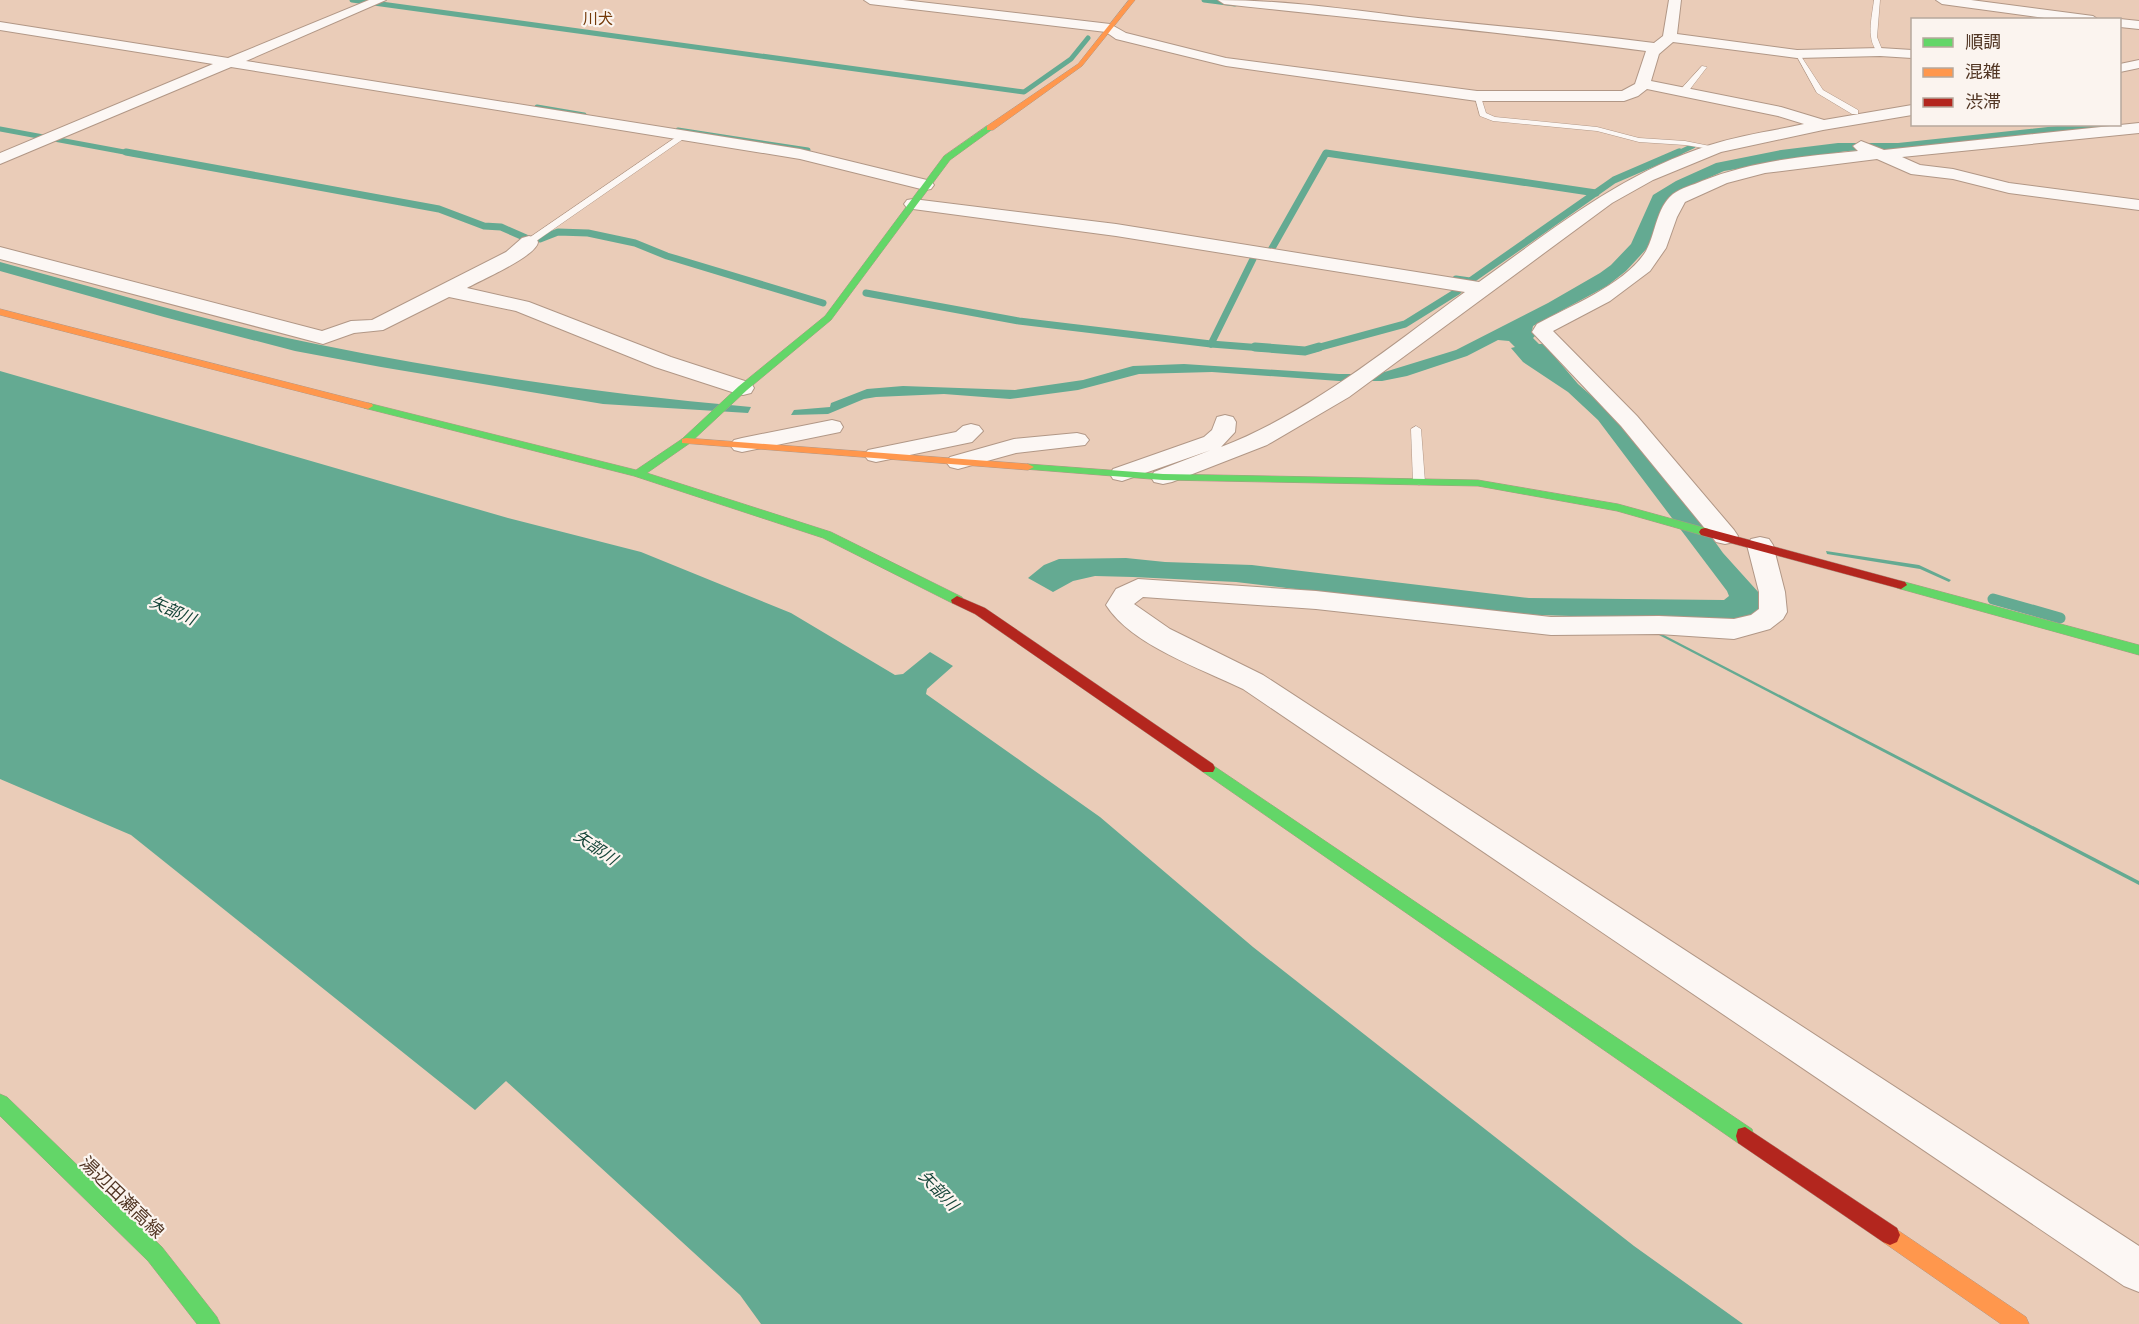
<svg xmlns="http://www.w3.org/2000/svg" width="2139" height="1324" font-family="Lora,'Noto Sans JP',serif">
<rect width="100%" height="100%" fill="#eaccb8"/>
<!-- water -->
<g fill="#64aa92">
<polygon points="2066,125 2118,125 1899,149 1847,151 1724,171 1679,191 1650,245 1626,271 1607,286 1533,326 1532,331 1535,336 1533,338 1539,344 1544,344 1578,384 1621,422 1690,507 1723,553 1760,594 1759,613 1744,619 1726,621 1505,614 1236,582 1133,577 1095,576 1073,581 1053,592 1028,578 1044,565 1059,559 1126,558 1165,562 1252,565 1529,598 1724,600 1729,596 1727,591 1598,420 1568,392 1523,362 1511,348 1515,347 1509,341 1498,340 1467,356 1407,376 1382,381 1339,381 1212,372 1139,374 1078,390 1010,399 944,394 876,397 864,399 828,414 791,415 794,410 830,407 831,403 867,389 903,386 1015,390 1083,380 1133,366 1184,364 1339,374 1378,374 1456,350 1548,303 1600,273 1611,265 1631,244 1653,195 1676,181 1716,163 1781,150 1838,143 1898,143"/>
<path d="M 0,262 C 105,290 209,322 316,344 C 459,373 605,394 751,407 L 748,413 L 603,404 L 381,367 L 295,351 L 164,317 L 0,271 Z"/>
<polygon points="0,371 508,518 641,552 791,613 895,675 903,674 930,652 953,666 927,689 926,694 1100,817 1253,947 1634,1246 1743,1324 761,1324 740,1295 506,1081 475,1110 131,835 0,779"/>
<polygon points="1826,551 1919,565 1951,580 1949,582 1920,569 1827,554"/>
<polygon points="1660,633 2139,881 2139,885 1659,635"/>
</g>
<g fill="none" stroke-linecap="round" stroke-linejoin="round">
<!-- stream-far3 -->
<g stroke="#64aa92" stroke-width="5">
<polyline points="352,0 1024,92 1071,59 1088,38"/>
<polyline points="1204,0 1235,4"/>
<polyline points="537,107 584,115"/>
<polyline points="0,129 135,154"/>
<polyline points="678,130 808,150"/>
<polyline points="1326,154 1329,154"/>
<polyline points="1676,154 1693,146"/>
</g>
<!-- stream-far2 -->
<g stroke="#64aa92" stroke-width="7">
<polyline points="126,152 439,209 484,226 501,227 526,238"/>
<polyline points="540,239 558,232 588,233 635,243 667,256 823,303"/>
<polyline points="1271,250 1326,153 1596,193"/>
<polyline points="1456,279 1470,281 1614,180 1679,152"/>
<polyline points="866,293 1019,321 1211,344 1275,349"/>
<polyline points="1211,344 1253,259"/>
<polyline points="1313,349 1405,324 1458,291"/>
</g>
<!-- stream-far1 -->
<polyline stroke="#64aa92" stroke-width="9" points="1255,347 1305,351 1319,347"/>
<!-- stream -->
<polyline stroke="#64aa92" stroke-width="11" points="1993,599 2060,618"/>
<defs>
<g id="lane">
<path d="M 1874,0 L 1880,0 L 1877,37 L 1883,52 L 1880,54 C 1865,42 1872,17 1874,0 Z"/>
<polygon points="1795,53 1799,53 1823,90 1858,110 1858,114 1852,114 1817,93"/>
<polygon points="1702,66 1707,67 1687,93 1681,93 1681,89"/>
<polygon points="1474,94 1480,94 1486,113 1495,117 1597,127 1639,138 1685,141 1720,148 1716,150 1685,145 1639,142 1597,131 1493,121 1480,116"/>
<polygon points="682,133 689,135 532,244 526,244 526,240"/>
<polygon points="1416,426 1421,429 1425,482 1419,485 1413,482 1411,429"/>
</g>
<g id="street">
<polygon points="369,0 386,0 246,61 800,149 931,181 934,185 931,189 925,190 800,159 231,67 0,164 0,153 213,64 0,30 0,22 228,58"/>
<path d="M 864,0 L 903,0 L 1110,24 L 1126,33 L 1226,58 L 1477,91 L 1622,91 L 1635,84 L 1646,51 C 1506,32 1365,20 1224,4 L 1218,0 C 1284,0 1351,10 1418,18 C 1496,26 1575,33 1654,43 L 1663,36 L 1669,0 L 1681,0 L 1677,34 L 1797,50 L 1880,48 L 1912,50 L 1912,58 L 1880,56 L 1797,58 L 1673,42 L 1659,54 L 1651,81 L 1781,107 L 1824,120 L 1912,105 L 1912,115 L 1823,130 L 1721,152 L 1653,180 L 1612,203 L 1349,397 L 1267,445 L 1172,482 L 1163,484 L 1154,482 L 1151,477 L 1154,472 L 1211,450 L 1122,481 L 1113,479 L 1110,474 L 1113,469 L 1204,437 L 1212,430 L 1217,417 L 1225,415 L 1233,417 L 1236,422 L 1235,432 L 1221,447 C 1311,412 1388,348 1465,292 L 1116,236 L 913,209 L 907,208 L 904,204 L 907,200 L 913,199 L 1116,224 L 1479,282 C 1553,229 1622,173 1710,145 C 1740,135 1773,131 1804,124 L 1778,116 L 1647,89 L 1638,96 L 1624,101 L 1477,101 L 1226,66 L 1116,39 L 1106,32 L 870,4 Z"/>
<polygon points="1936,0 1971,0 2093,16 2099,20 2059,20 1942,4"/>
<polygon points="2120,19 2139,21 2139,29 2120,27 2118,20"/>
<polygon points="2139,60 2139,68 2120,72 2120,64"/>
<path d="M 2139,123 L 2139,133 L 1902,157 L 1920,165 L 1953,169 L 2009,183 L 2139,200 L 2139,210 L 2009,193 L 1953,179 L 1911,174 L 1877,159 L 1765,173 L 1727,183 L 1685,202 L 1677,217 L 1666,248 L 1650,271 L 1610,301 L 1553,331 L 1637,416 L 1734,530 L 1738,536 L 1734,542 L 1725,544 L 1716,542 L 1621,426 L 1532,332 L 1537,324 C 1570,306 1626,284 1646,251 C 1656,233 1656,208 1673,194 C 1681,188 1693,185 1702,181 C 1752,161 1806,156 1858,151 L 1853,146 L 1861,141 L 1884,150 Z"/>
<path d="M 529,236 L 536,238 L 538,242 C 537,256 481,280 467,288 L 529,302 L 671,357 L 751,383 L 754,388 L 751,393 L 743,395 L 735,393 L 655,367 L 516,311 L 449,297 L 383,330 L 354,333 L 323,344 L 0,259 L 0,247 L 322,331 L 351,321 L 372,320 L 506,252 L 522,238 Z"/>
<polygon points="832,420 840,422 843,427 840,432 742,452 734,450 730,445 734,440 742,438"/>
<polygon points="971,424 979,426 983,431 972,442 876,462 868,460 864,455 868,450 956,432 963,426"/>
<polygon points="1077,433 1085,435 1089,440 1085,445 1016,453 958,469 950,467 946,462 950,457 1014,439"/>
<path d="M 1760,537 L 1769,539 L 1773,545 L 1785,592 L 1787,612 L 1783,619 L 1770,629 L 1734,639 L 1659,634 L 1551,635 L 1316,609 L 1143,597 L 1134,604 L 1170,629 L 1263,675 L 2139,1246 L 2139,1292 L 2124,1286 L 1243,689 C 1202,669 1131,645 1106,605 L 1116,589 L 1138,579 L 1316,591 L 1551,617 L 1659,616 L 1734,619 L 1751,615 L 1759,609 L 1759,592 L 1747,545 L 1751,539 Z"/>
</g>
<g id="fast">
<polygon points="987,126 994,128 950,160 831,320 747,390 690,443 647,473 831,532 962,597 963,600 962,603 952,603 823,538 634,476 364,408 363,406 368,403 636,470 682,439 739,386 825,316 944,156"/>
<polygon points="1028,464 1163,474 1478,480 1618,504 1709,529 1711,532 1705,536 1617,511 1478,486 1163,480 1024,469 1022,467"/>
<polygon points="1901,581 2139,645 2139,655 1897,588 1895,585"/>
<polygon points="1208,762 1752,1129 1754,1136 1752,1143 1745,1145 1738,1143 1203,772 1201,768 1203,764"/>
<polygon points="0,1094 7,1097 162,1247 217,1317 220,1324 197,1324 148,1261 0,1116"/>
</g>
<g id="slow">
<polygon points="1129,0 1135,0 1082,66 993,130 987,130 987,126 1078,64"/>
<polygon points="0,309 372,404 373,406 368,409 0,315"/>
<polygon points="686,438 1028,464 1034,467 1028,470 682,443 682,439"/>
<polygon points="1890,1225 2026,1317 2029,1324 2001,1324 1883,1242 1880,1235 1883,1228"/>
</g>
<g id="jam">
<polygon points="1705,528 1905,582 1907,585 1901,589 1701,535 1699,532 1701,529"/>
<polygon points="957,596 985,608 1213,764 1215,768 1213,772 1203,772 975,614 952,603 951,600"/>
<polygon points="1745,1127 1897,1228 1900,1235 1897,1242 1890,1245 1883,1242 1738,1143 1736,1136 1738,1129"/>
</g>
</defs>
<!-- lane casing -->
<use href="#lane" stroke="#b19786" stroke-width="1"/>
<!-- street casing -->
<use href="#street" stroke="#b19786" stroke-width="2"/>
<!-- fast casing -->
<use href="#fast" stroke="#b19786" stroke-width="1"/>
<!-- slow casing -->
<use href="#slow" stroke="#b19786" stroke-width="1"/>
<!-- jam casing -->
<use href="#jam" stroke="#b19786" stroke-width="1"/>
<!-- lane -->
<use href="#lane" fill="#fcf7f4" fill-rule="evenodd"/>
<!-- street -->
<use href="#street" fill="#fcf7f4" fill-rule="evenodd"/>
<!-- fast -->
<use href="#fast" fill="#63d668" fill-rule="evenodd"/>
<!-- slow -->
<use href="#slow" fill="#ff974d" fill-rule="evenodd"/>
<!-- jam -->
<use href="#jam" fill="#b3261e" fill-rule="evenodd"/>
</g>
<g text-anchor="middle" dominant-baseline="central" stroke-width="4.5" stroke-linejoin="round" paint-order="stroke">
<!-- far-quarter labels -->
<g font-size="15" fill="#743a0a" stroke="#fbf4ef">
<text x="598" y="18">川犬</text>
</g>
<!-- water labels -->
<g font-size="16" font-style="italic" fill="#164539" stroke="#fbf4ef">
<text transform="translate(173 610) rotate(24)">矢部川</text>
<text transform="translate(596 847) rotate(34)">矢部川</text>
<text transform="translate(939 1190) rotate(46)">矢部川</text>
</g>
<!-- near-street labels -->
<g font-size="18" fill="#513523" stroke="#fbf4ef">
<text transform="translate(122 1197) rotate(44)">湯辺田瀬高線</text>
</g>
</g>
<!-- legend -->
<rect x="1911" y="18" width="210" height="108" fill="#fbf4ef" stroke="#b7a89d" stroke-width="1.5"/>
<rect x="1923" y="38" width="30" height="9" fill="#63d668" stroke="#b7a89d" stroke-width="1.5"/>
<text x="1965" y="48" font-size="18" fill="#513523">順調</text>
<rect x="1923" y="68" width="30" height="9" fill="#ff974d" stroke="#b7a89d" stroke-width="1.5"/>
<text x="1965" y="78" font-size="18" fill="#513523">混雑</text>
<rect x="1923" y="98" width="30" height="9" fill="#b3261e" stroke="#b7a89d" stroke-width="1.5"/>
<text x="1965" y="108" font-size="18" fill="#513523">渋滞</text>
</svg>
